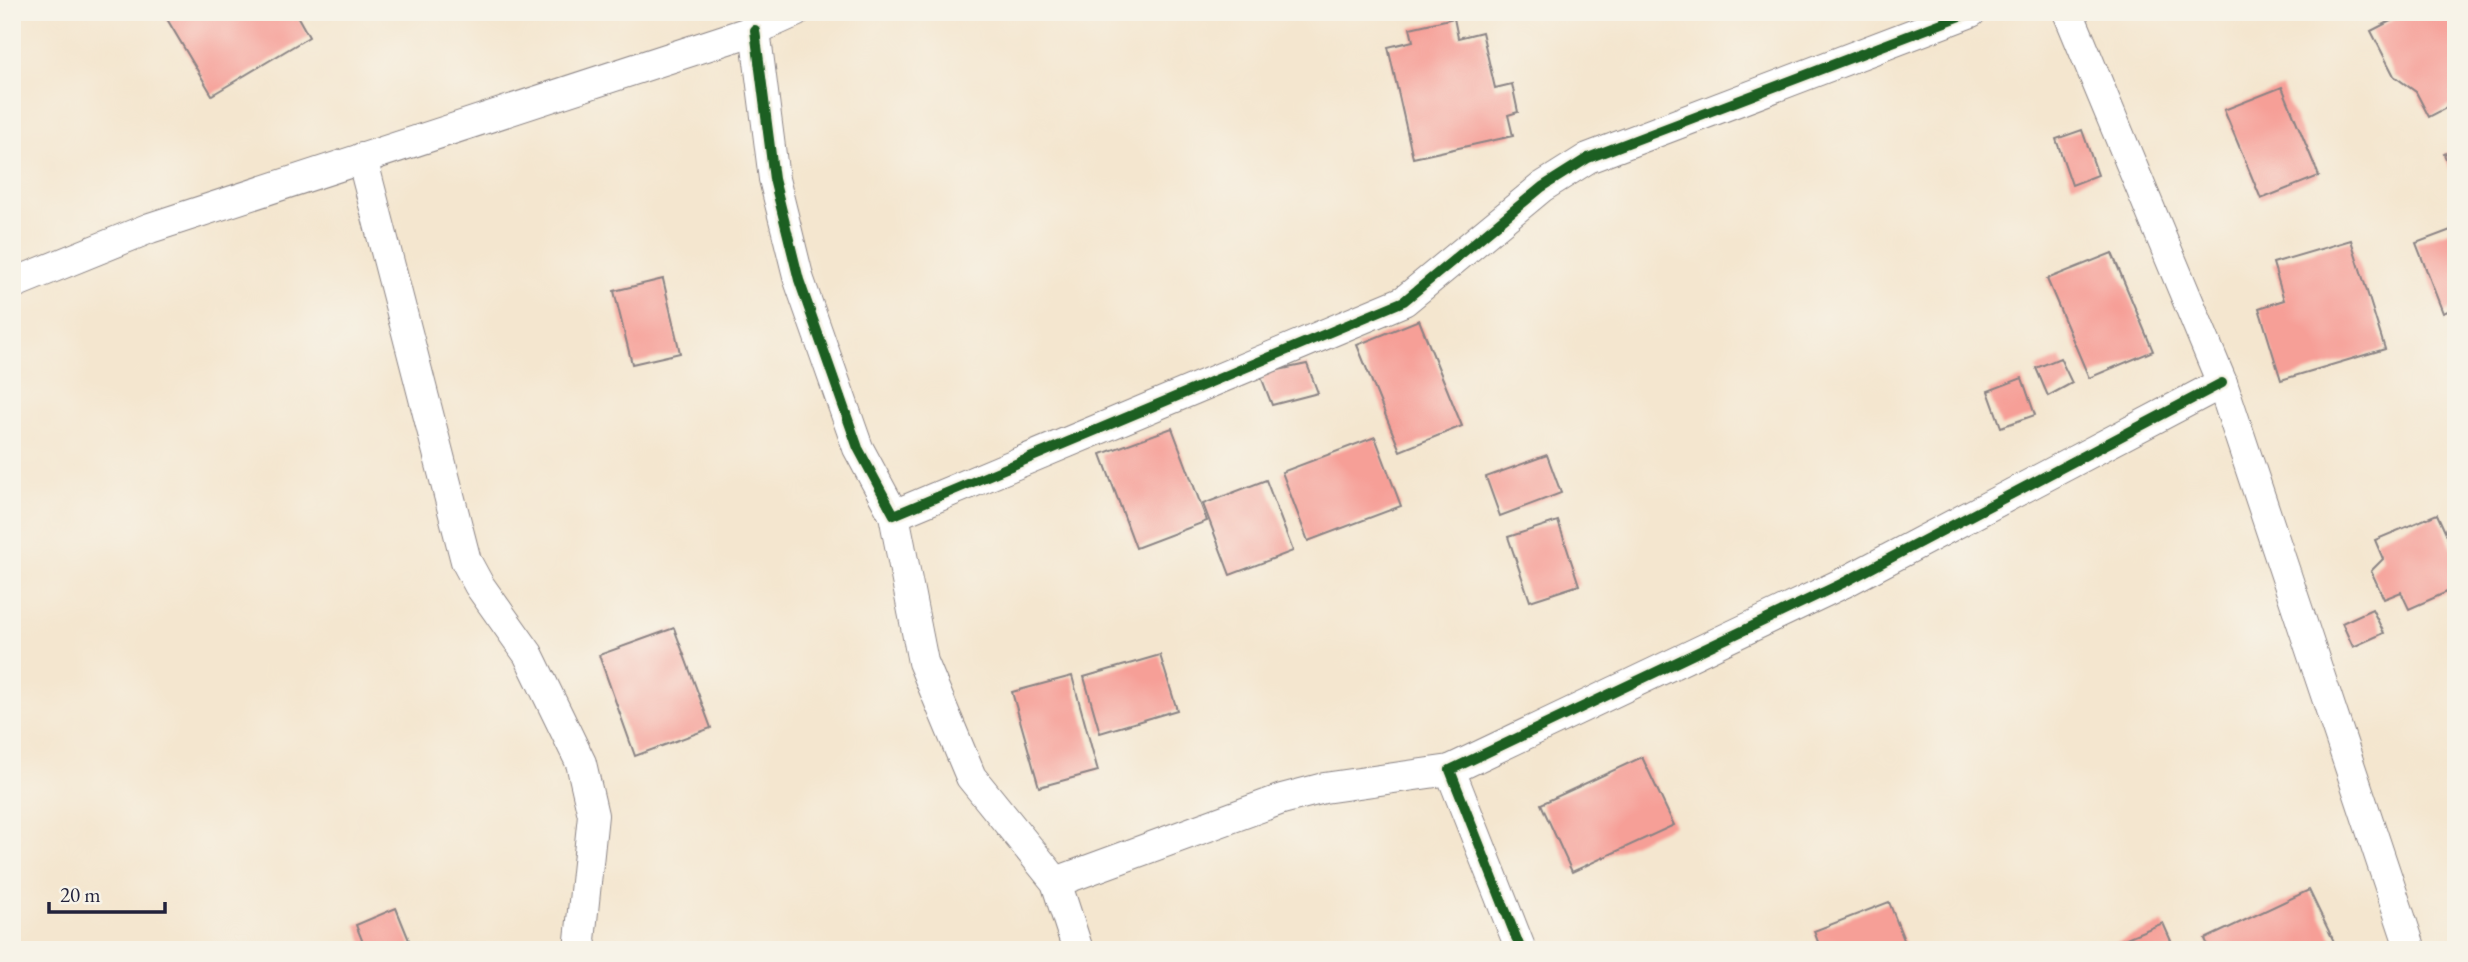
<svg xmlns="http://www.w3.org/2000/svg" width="2468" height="962" font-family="'EB Garamond',serif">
<rect width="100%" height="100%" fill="#f7f3e8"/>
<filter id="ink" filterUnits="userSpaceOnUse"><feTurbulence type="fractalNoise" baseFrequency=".0143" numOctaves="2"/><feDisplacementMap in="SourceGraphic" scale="14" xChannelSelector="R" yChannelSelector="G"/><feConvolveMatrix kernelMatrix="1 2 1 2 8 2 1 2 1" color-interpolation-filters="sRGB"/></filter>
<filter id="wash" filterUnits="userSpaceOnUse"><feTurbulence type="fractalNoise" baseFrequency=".00686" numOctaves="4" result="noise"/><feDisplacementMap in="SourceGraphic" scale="28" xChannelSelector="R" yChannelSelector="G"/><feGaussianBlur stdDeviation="1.57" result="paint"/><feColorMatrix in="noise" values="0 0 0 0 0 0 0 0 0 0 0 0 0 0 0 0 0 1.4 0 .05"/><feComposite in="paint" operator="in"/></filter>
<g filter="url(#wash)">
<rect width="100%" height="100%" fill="#f4e6cf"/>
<g id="blocks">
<!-- building -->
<g fill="#f69f97">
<polygon points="167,12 295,12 309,37 212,95 164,14"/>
<polygon points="2408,12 2451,12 2456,22 2456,103 2429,117 2416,92 2394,76 2371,31"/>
<polygon points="1454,18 1458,38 1482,32 1495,88 1512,84 1518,112 1508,115 1513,136 1413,158 1388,47 1413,41 1410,28"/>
<polygon points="2282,87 2319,176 2261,199 2224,110"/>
<polygon points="2082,130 2098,175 2072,185 2056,139"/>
<polygon points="2456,149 2456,183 2444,154"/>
<polygon points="2456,228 2456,308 2443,313 2416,243"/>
<polygon points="2351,240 2385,349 2281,380 2259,308 2284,300 2273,263"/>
<polygon points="2112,253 2153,351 2089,378 2047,279"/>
<polygon points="663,279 680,353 632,364 614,291"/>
<polygon points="1419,320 1462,426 1400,451 1357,345"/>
<polygon points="2060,358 2072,383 2048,396 2036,368"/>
<polygon points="1307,364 1318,393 1272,405 1260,374"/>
<polygon points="2022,378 2035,415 2001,427 1988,391"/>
<polygon points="1172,428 1207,521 1136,548 1101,454"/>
<polygon points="1375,437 1401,506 1308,541 1282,472"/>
<polygon points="1547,455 1561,493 1500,516 1486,477"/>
<polygon points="1266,480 1293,551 1230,575 1203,504"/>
<polygon points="2437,514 2456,556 2456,588 2409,609 2401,592 2384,599 2371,571 2383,559 2375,540"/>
<polygon points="1558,521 1579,585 1530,601 1508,537"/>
<polygon points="2372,609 2384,633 2353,647 2342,623"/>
<polygon points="674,628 711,728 635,756 599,655"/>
<polygon points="1160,655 1177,710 1100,733 1084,677"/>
<polygon points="1072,676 1098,771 1039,787 1012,692"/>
<polygon points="1642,757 1674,825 1572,872 1541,804"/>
<polygon points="2309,890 2338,950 2210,950 2205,939"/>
<polygon points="1889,902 1908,950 1821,950 1814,931"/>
<polygon points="396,908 413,950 366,950 356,925"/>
<polygon points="2163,923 2175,950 2097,950"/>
</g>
</g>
</g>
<g filter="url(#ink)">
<use href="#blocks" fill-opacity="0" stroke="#8b8485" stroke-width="2"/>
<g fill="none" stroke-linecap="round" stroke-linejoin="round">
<defs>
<g id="street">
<polyline points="2068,12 2222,383 2411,950"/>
<polyline points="755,30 774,179 799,280 858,448 894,515 1404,301 1542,187 1588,158 1971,12"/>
<polyline points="362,158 466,561 479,585 528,654 581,763 593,815 580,940 582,950"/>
<polyline points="12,284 150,228 755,30 795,12"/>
<polyline points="894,515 923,662 971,777 1056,882 1078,950"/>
<polyline points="1056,882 1282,799 1324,788 1450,770"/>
<polyline points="1521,950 1450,770 1843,583 2222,383"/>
</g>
</defs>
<!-- street casing -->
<use href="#street" stroke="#8b8485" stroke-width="32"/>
<!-- street -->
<use href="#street" stroke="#fff" stroke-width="30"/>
<defs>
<g id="cycleway">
<polyline points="755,30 774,179 799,280 858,448 894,515 1404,301 1542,187 1588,158 1971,12"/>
<polyline points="1521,950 1450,770 1843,583 2222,383"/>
</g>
</defs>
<!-- cycleway casing -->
<use href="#cycleway" stroke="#f7f3e8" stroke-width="15"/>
<!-- cycleway -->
<use href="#cycleway" stroke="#1b5e20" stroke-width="10"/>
</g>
</g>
<!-- margin -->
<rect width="2468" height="962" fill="none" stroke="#f7f3e8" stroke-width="42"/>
<!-- scale -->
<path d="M49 902v10h116v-10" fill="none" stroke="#22223b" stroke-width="3.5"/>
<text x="60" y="902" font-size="21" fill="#22223b" stroke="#f7f3e8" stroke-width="5" paint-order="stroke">20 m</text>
</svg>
